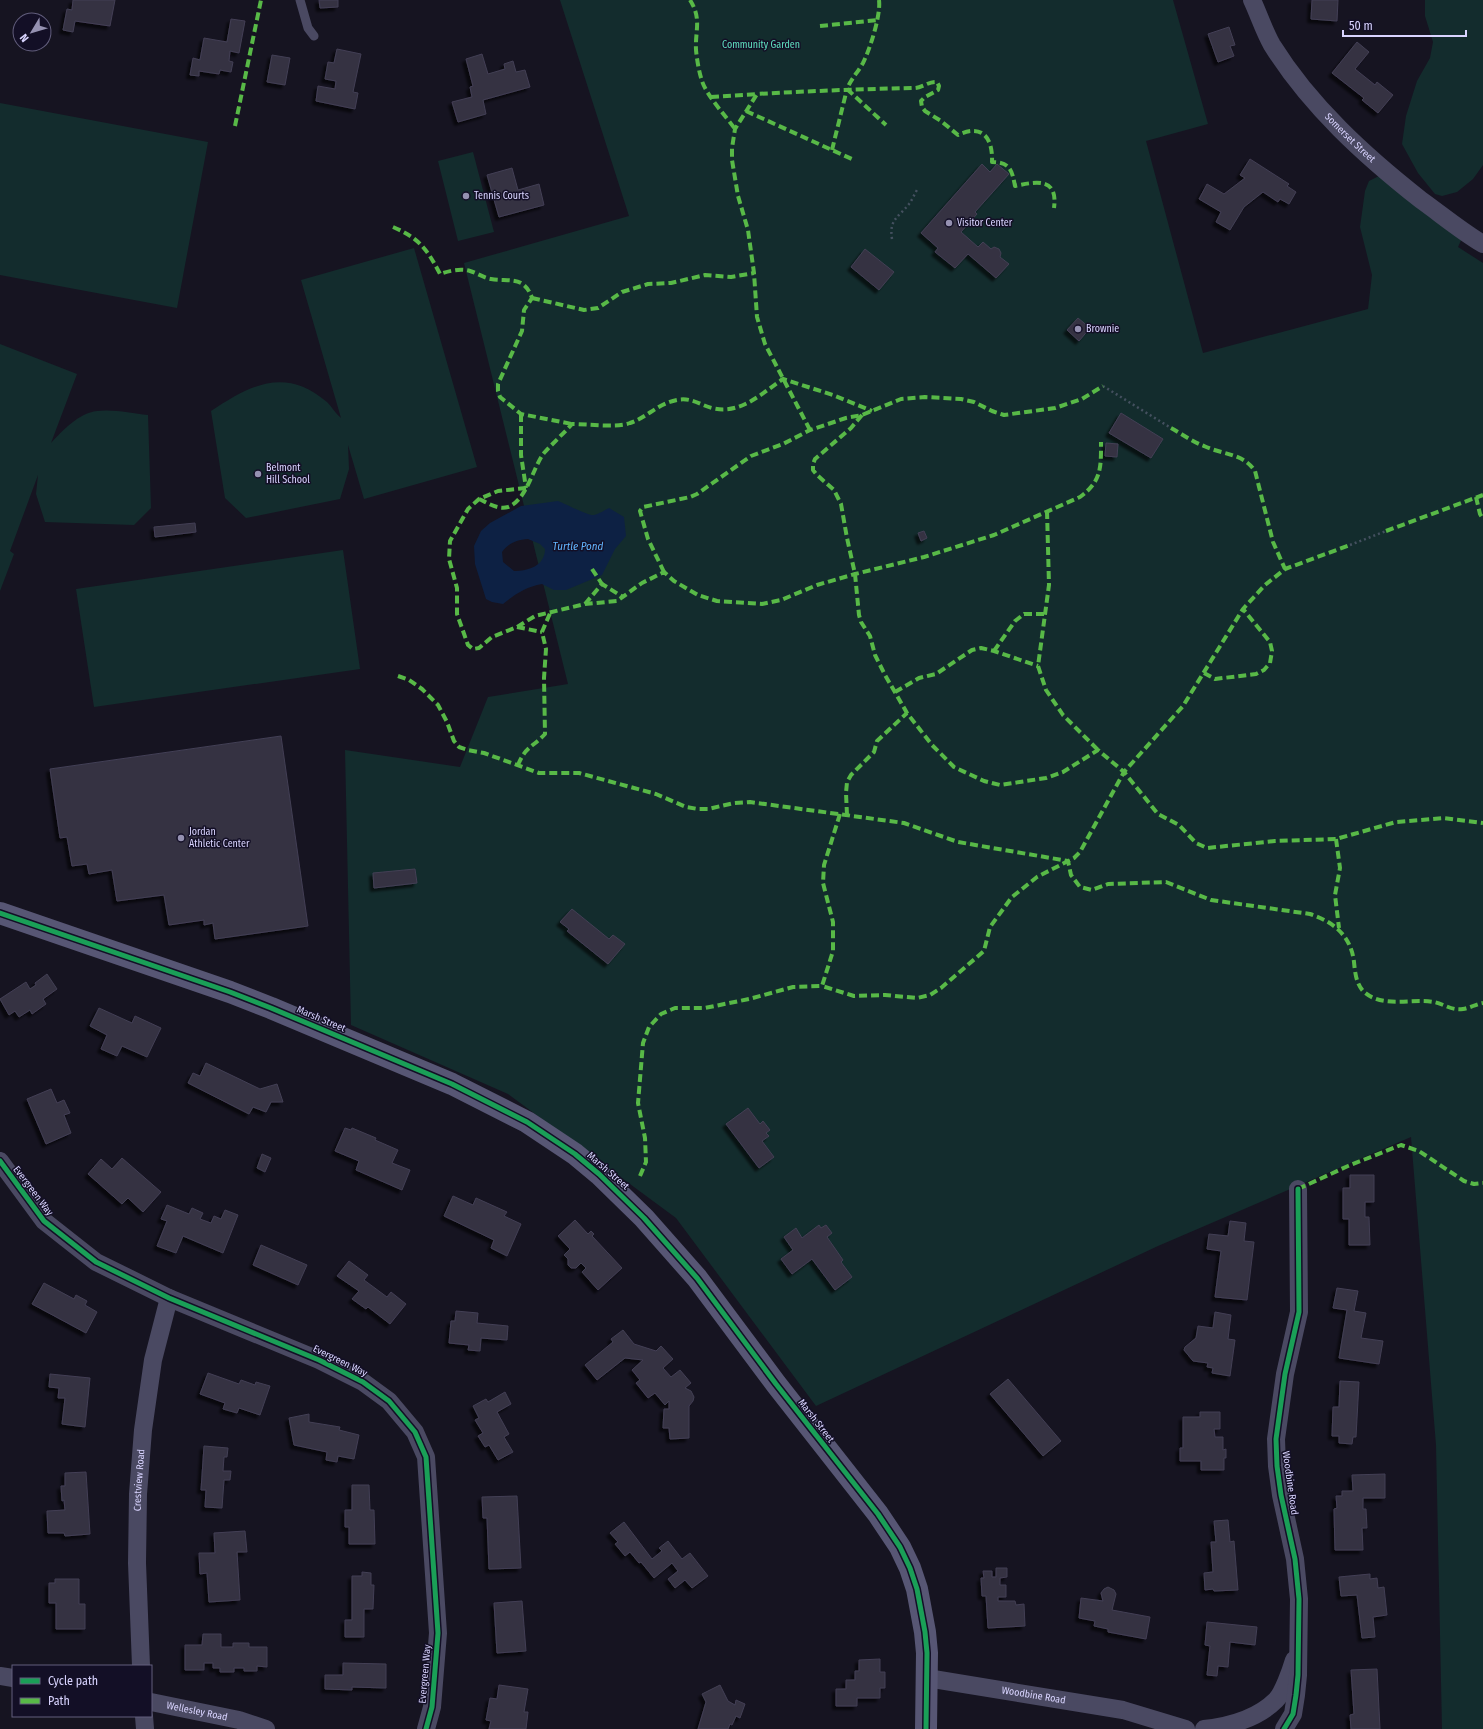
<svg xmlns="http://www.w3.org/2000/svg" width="1483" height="1729" font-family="'Fira Sans Condensed',sans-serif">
<defs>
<filter id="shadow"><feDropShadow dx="-3.5" dy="3.5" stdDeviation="1" flood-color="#0009"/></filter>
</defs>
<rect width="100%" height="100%" fill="#161421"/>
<!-- green -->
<g fill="#132c2d">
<polygon points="560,0 1173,0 1208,124 1146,141 1203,353 1368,309 1372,275 1360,227 1365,191 1369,181 1379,176 1463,236 1458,247 1483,263 1483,1729 1442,1729 1436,1445 1411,1137 1158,1246 816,1406 676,1218 508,1094 351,1025 345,750 460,767 488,697 568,684 464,263 629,216"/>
<polygon points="1425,0 1483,0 1483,165 1473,179 1457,192 1442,196 1435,194 1418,173 1402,144 1406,116 1417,81 1430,58 1433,42 1425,16"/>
<polygon points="0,103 208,142 177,308 0,275"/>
<polygon points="473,152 494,232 458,241 438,161"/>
<path d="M 414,248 L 477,467 L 364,499 L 348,445 L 349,469 L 340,499 L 246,518 L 225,498 L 211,411 C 250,385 285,366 327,402 C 332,407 336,414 341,418 L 301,280 Z"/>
<path d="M 0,344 L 77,374 L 51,443 C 63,430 79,413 97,411 C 113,409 132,413 148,415 L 151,508 L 134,525 L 45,522 L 36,494 L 38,475 L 10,551 L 14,554 L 0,591 Z"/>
<polygon points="343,550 360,669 94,707 76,589"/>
</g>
<!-- water -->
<path fill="#0d2144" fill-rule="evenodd" d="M 558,501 C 566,504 588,516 594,515 C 599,514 605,510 609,508 L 624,517 L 626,536 L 615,549 L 602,575 L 566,590 L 554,590 L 542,584 C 526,587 515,594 503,604 L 492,602 L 486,599 L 475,564 L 474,546 L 481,531 L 490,523 L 521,506 ZM 528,539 L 540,544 L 545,549 C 545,566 528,571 514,571 L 503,562 L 502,552 C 509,543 516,540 528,539 Z"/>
<!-- building -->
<g fill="#343243" stroke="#433f54" filter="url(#shadow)">
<polygon points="73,0 115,0 110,26 75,21 73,32 63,30 67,9 72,10"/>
<polygon points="319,0 338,0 338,7 320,8"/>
<polygon points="1312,0 1338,0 1337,21 1311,19"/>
<polygon points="231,19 245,21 239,53 230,51 229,61 233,62 231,72 220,70 219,74 199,71 199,76 190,75 193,58 200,60 204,38 227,42"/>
<polygon points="1229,27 1235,45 1230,46 1234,56 1218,62 1208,34"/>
<polygon points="1357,42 1369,52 1355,69 1375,85 1377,82 1393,95 1378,113 1362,100 1364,98 1332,73"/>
<polygon points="337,49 361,54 353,92 358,93 355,109 316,101 318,86 335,89 336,81 325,79 328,62 334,63"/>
<polygon points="482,54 488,74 505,69 504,64 513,61 516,72 525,70 530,87 483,100 486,114 458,122 452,102 472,97 470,87 473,86 466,59"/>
<polygon points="272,55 290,58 285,85 267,82"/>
<polygon points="1250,159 1289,184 1287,186 1296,192 1289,204 1280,199 1278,202 1263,192 1244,207 1230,230 1216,222 1221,212 1199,199 1207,184 1224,194 1245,178 1240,175"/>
<polygon points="982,164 990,172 997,164 1009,174 975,212 977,214 961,232 978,247 983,242 991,249 994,247 999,249 1001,253 1000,257 1009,264 996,278 968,254 955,268 935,252 938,248 921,233"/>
<polygon points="512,168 518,190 539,184 544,205 499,217 487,175"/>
<polygon points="865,249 894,272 879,290 851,267"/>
<polygon points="1078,318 1090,328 1079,341 1067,330"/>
<polygon points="1121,413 1163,439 1151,458 1109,433"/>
<polygon points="1106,443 1118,444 1117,457 1105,456"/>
<polygon points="195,523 196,532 155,537 154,527"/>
<polygon points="924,531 927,538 921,541 918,533"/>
<polygon points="281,736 308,926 215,939 213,923 204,925 204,920 169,925 164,895 117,901 112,870 89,874 87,864 72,866 67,837 60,838 50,769"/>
<polygon points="415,869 417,883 374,888 373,873"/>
<polygon points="572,909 609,939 613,935 625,944 608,964 567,931 569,929 560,922"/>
<polygon points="47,974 57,989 43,999 46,1004 32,1014 30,1010 19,1017 15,1011 9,1015 0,999 26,982 30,989 36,985 35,983"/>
<polygon points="99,1008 132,1023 135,1016 161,1028 147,1057 122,1046 117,1056 101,1049 107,1035 90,1026"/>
<polygon points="206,1063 260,1089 277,1084 283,1102 271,1102 266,1112 253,1107 249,1114 188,1083 193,1073 200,1076"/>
<polygon points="51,1089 57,1103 64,1100 70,1113 64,1115 71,1133 46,1144 27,1099"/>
<polygon points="748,1108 760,1124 763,1121 770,1130 766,1133 769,1136 762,1141 774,1157 759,1168 726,1124"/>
<polygon points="345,1128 351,1130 352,1128 376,1138 375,1140 398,1150 392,1163 410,1170 402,1190 356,1170 359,1161 335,1151"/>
<polygon points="262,1154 271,1158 265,1172 257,1168"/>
<polygon points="122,1158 161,1192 143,1212 128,1198 122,1204 88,1174 101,1159 112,1169"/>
<polygon points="1350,1175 1374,1175 1374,1202 1365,1202 1365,1217 1369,1217 1370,1245 1349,1245 1349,1219 1343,1219 1343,1188 1350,1188"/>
<polygon points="453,1196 473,1205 476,1198 507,1212 504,1216 521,1224 507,1256 491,1248 494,1240 444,1216"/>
<polygon points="167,1205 189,1214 192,1208 203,1213 200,1219 211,1223 214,1216 221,1219 225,1210 238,1215 223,1253 183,1236 176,1253 157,1246 167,1221 161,1219"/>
<polygon points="575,1220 588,1234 591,1231 594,1234 592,1236 622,1268 598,1290 582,1272 586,1268 581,1263 576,1268 571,1268 568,1265 568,1259 564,1255 570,1249 558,1236"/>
<polygon points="1230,1221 1246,1223 1244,1241 1254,1242 1247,1300 1215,1297 1221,1251 1207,1249 1209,1234 1228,1236"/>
<polygon points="819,1225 821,1228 826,1225 832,1233 827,1237 843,1260 841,1262 852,1277 835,1290 812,1259 792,1274 781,1259 793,1250 784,1237 796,1228 802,1238"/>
<polygon points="261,1245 307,1265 298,1285 253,1265"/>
<polygon points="349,1261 368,1275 364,1280 387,1297 391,1292 406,1304 390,1324 368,1307 366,1309 352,1299 359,1291 337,1276"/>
<polygon points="44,1283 74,1299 76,1295 87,1301 85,1305 97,1312 86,1333 32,1304"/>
<polygon points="1337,1288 1358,1291 1354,1311 1366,1313 1361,1338 1383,1341 1379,1364 1339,1358 1347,1310 1333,1308"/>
<polygon points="456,1311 478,1313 477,1323 508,1326 507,1340 481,1338 480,1351 468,1350 469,1345 449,1343 451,1321 455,1321"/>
<polygon points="1215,1312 1231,1315 1228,1339 1235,1340 1230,1376 1212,1373 1213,1368 1207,1367 1208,1363 1193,1361 1184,1350 1185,1347 1196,1338 1198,1326 1213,1328"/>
<polygon points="623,1330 634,1344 656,1351 661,1346 673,1359 663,1368 671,1377 680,1370 691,1383 685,1388 691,1391 694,1397 693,1401 689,1406 689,1438 670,1439 669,1428 663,1428 664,1409 669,1409 669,1401 665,1405 655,1393 648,1398 636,1383 640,1380 632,1370 643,1360 625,1358 597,1380 585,1365 613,1342 611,1339"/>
<polygon points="208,1373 239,1384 241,1380 255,1385 256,1382 270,1386 260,1415 239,1408 237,1413 223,1409 225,1403 200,1394"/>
<polygon points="50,1374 90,1378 85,1427 62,1424 65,1398 58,1398 59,1388 49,1387"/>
<polygon points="1008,1379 1061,1441 1043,1456 990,1394"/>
<polygon points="1340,1381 1359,1382 1356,1437 1353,1437 1352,1444 1339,1443 1339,1436 1332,1436 1333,1407 1339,1407"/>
<polygon points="505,1392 511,1404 497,1412 509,1434 504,1437 513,1452 498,1460 489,1445 485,1447 478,1436 483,1433 475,1420 479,1418 473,1406 486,1399 488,1402"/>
<polygon points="1200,1412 1220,1412 1220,1429 1214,1429 1215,1437 1223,1437 1223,1450 1226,1449 1226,1458 1224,1458 1224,1470 1201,1470 1201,1461 1180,1461 1180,1448 1183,1448 1183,1417 1200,1417"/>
<polygon points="309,1414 309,1422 340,1427 339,1430 359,1435 354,1459 338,1456 337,1462 326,1460 327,1452 294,1445 289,1418"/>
<polygon points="204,1446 228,1448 227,1457 224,1457 223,1471 231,1471 230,1480 224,1480 222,1508 205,1507 206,1490 201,1490"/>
<polygon points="86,1472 90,1534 65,1536 64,1533 48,1533 47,1511 65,1510 64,1500 62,1501 61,1486 65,1486 65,1473"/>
<polygon points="1385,1474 1385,1498 1363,1498 1363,1509 1366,1509 1367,1528 1362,1528 1363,1550 1335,1550 1334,1509 1337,1508 1336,1496 1342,1496 1342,1491 1353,1491 1352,1475"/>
<polygon points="352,1485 369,1485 370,1510 374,1510 375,1544 349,1544 349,1527 345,1527 345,1510 352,1510"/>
<polygon points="517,1496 521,1568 489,1569 487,1518 483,1518 482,1497"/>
<polygon points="1228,1520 1230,1542 1234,1541 1238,1590 1214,1591 1213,1589 1205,1590 1204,1573 1213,1572 1211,1542 1216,1542 1214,1521"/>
<polygon points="624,1522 652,1559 662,1551 659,1548 668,1541 682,1559 690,1553 708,1576 692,1588 685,1580 675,1588 668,1579 678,1571 672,1563 654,1578 641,1562 639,1563 630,1552 625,1556 615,1544 618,1542 610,1533"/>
<polygon points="245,1531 247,1552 237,1552 240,1600 209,1602 207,1573 200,1574 199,1553 215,1553 214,1533"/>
<polygon points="996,1568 1007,1568 1007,1577 1000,1578 1000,1585 1006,1585 1006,1597 998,1597 998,1601 1015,1601 1016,1605 1024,1604 1025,1626 988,1628 986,1596 982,1596 981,1578 984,1578 983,1571 992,1571 992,1577 996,1577"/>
<polygon points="362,1572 371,1573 371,1585 374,1585 373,1609 364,1609 364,1637 345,1637 345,1620 352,1620 352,1576 362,1576"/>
<polygon points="1370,1574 1370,1579 1377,1578 1378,1588 1384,1587 1387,1615 1373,1617 1375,1637 1362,1638 1357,1595 1341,1596 1339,1577"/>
<polygon points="55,1579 79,1579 79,1604 85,1604 85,1629 56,1629 56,1603 49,1603 49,1583 55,1583"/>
<polygon points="1108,1587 1114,1590 1116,1594 1112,1610 1150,1617 1146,1639 1108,1632 1108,1629 1094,1626 1095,1621 1079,1618 1081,1598 1103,1601 1101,1593 1104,1589"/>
<polygon points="522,1601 526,1651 497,1653 494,1603"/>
<polygon points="1207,1622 1257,1627 1255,1645 1230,1642 1228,1667 1218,1666 1217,1676 1207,1675 1210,1646 1205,1645"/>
<polygon points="203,1634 221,1634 221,1647 233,1647 233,1643 249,1643 249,1647 267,1647 267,1667 257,1666 257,1671 244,1671 244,1668 234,1668 234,1672 220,1672 220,1668 213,1668 213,1663 204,1663 204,1670 185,1670 185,1645 202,1645"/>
<polygon points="880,1659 880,1672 885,1672 885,1688 880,1688 880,1698 857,1698 857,1706 836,1706 836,1689 846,1689 846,1680 855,1680 855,1671 859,1671 859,1660"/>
<polygon points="343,1663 386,1664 386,1688 352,1687 352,1690 325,1689 325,1675 343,1675"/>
<polygon points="1377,1669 1380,1729 1351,1729 1350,1715 1354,1714 1351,1670"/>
<polygon points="499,1685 528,1689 524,1712 528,1712 526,1729 489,1729 491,1721 486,1720 490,1698 497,1699"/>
<polygon points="720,1685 728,1701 735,1705 736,1700 745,1704 740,1718 736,1716 732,1725 730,1724 728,1729 698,1729 706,1702 702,1694"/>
</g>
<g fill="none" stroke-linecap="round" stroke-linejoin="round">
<!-- path -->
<g stroke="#44505f" stroke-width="2.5" stroke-dasharray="2 3" stroke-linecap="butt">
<path d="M 892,239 C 889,219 898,218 909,204 C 912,200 914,195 917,190"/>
<polyline points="1103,386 1171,428"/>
<polyline points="1350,545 1386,531"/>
</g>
<!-- lane -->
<polyline stroke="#4a4962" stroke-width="9" points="300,0 308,28 314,36"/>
<!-- street -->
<g stroke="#4a4962" stroke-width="18">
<path id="s1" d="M 1252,0 C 1259,15 1264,31 1272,45 C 1310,106 1365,156 1421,200 C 1442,215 1461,231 1483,244"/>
<polyline points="0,1161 44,1221 96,1262 169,1298 319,1360 363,1382 389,1401 415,1432 426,1457 438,1633 432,1707 426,1729"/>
<path id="s2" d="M 141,1666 L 137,1563 L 138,1494 L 143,1430 L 153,1360 L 169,1298"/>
<polyline points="0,1676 13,1678"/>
<path id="s3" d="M 927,1678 L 1123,1710 L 1186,1729"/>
<path id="s4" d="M 151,1702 L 239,1720 L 266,1729"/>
<polyline points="144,1716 145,1729"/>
<path d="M 1204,1729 C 1230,1726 1257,1719 1276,1700 C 1283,1693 1291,1670 1294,1660"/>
<polyline points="1284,1729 1293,1714 1296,1695 1298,1675 1299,1599 1295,1559 1281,1495 1277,1466 1276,1439 1285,1374 1299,1312 1298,1189"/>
</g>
<!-- secondary -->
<polyline stroke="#575674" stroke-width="22" points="0,913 230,992 271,1008 452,1084 527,1122 575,1154 599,1174 644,1218 697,1278 776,1384 878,1514 900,1547 910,1568 917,1589 925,1632 927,1653 926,1729"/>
<!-- quiet -->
<g stroke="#58b947" stroke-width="4" stroke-dasharray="8 4" stroke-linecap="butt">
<path d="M 690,0 C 702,19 695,30 696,50 C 697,60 699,72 702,81 C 707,96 725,115 735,129"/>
<path d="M 879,0 C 881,15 870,49 863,63 C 858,72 851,79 847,89 L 886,125"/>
<polyline points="820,26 878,20"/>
<polyline points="711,97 757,94"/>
<polyline points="746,111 854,160"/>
<polyline points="235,126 261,0"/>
<polyline points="832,150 847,89"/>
<path d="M 393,227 C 419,238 427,249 440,274 C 449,271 460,268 470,271 C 477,273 484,278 491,279 C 509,282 524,275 532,298 L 524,310 L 522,331 L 498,384 L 498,391 L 500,397 L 521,414 L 572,424"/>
<polyline points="532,298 584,310 598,308 622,292 648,284 671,283 705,275 731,277 754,273"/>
<polyline points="521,414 521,455 526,488"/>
<polyline points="862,415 851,428 815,459 813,464 813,470 817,475 834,490 841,504 847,538 855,574 859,615 861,622 870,636 875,655 885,675 907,713 932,745 954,767 984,781 1000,785 1046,778 1063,772 1098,750 1124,772 1158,814 1179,825 1196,843 1207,848 1275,841 1336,839 1396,822 1444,818 1483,823"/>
<path d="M 1171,428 C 1182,434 1193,442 1204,446 C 1223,455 1243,453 1255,471 L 1273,542 L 1285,569"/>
<path d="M 810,430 L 765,344 L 757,317 L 754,273 L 748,230 L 738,196 L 732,160 L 732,148 L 735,129 L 757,94 C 810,91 862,89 914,88 C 922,88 929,81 937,82 L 939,86 L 938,90 L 925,97 L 921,101 L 922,107 L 925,111 L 941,121 L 958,135 C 983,123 993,139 992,162 C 1010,162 1012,170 1015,186 C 1038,181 1058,178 1054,208"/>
<path d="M 526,488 L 498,491 L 479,499 L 468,509 L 450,541 L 449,559 L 457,588 L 457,614 L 468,645 L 473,649 L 479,648 L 492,637 L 517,627 L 535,616 L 585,604 L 617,601 L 642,583 L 664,572 L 674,581 L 698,595 L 717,601 L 762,604 L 781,600 L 817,585 L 855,574 L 924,557 L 994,535 L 1080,497 C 1102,481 1101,467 1101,442"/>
<polyline points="1476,497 1480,514 1483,519"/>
<path d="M 479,499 C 488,503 498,510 508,507 C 527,500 533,467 544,453 C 553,443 563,434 572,424 C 587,424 617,428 630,423 C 648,417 657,404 677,400 C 691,397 700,405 712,408 C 740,415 761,394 783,379 L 833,395 L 872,411"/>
<polyline points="1047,511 1049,585 1038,666 1046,690 1063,715 1098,750"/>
<polyline points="1386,531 1483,495"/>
<polyline points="592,569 602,584"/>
<polyline points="664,572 648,539 640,511 643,507 690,497 697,494 751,456 783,444 810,430 846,418 862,415 901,399 925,397 961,399 974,402 992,411 1004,415 1055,408 1082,399 1103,386"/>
<polyline points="585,604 602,584 623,597"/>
<polyline points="517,627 542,632"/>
<polyline points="994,651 1015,621 1024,614 1046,614"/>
<polyline points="1204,673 1215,679 1256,674 1264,670 1270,663 1272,651 1270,642 1243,609"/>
<path d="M 398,676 L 409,680 L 422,689 L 438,705 L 447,722 L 454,741 L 459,747 L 468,750 L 484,753 L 539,773 L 579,773 L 656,794 L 686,807 L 698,809 L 708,809 L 734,803 L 750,802 L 904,823 L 958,842 L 1068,861 L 1071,875 L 1080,887 L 1092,890 L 1108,884 L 1166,882 L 1211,900 L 1310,914 C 1334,922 1351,936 1354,962 C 1355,972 1356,983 1363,991 C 1382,1009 1411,998 1434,1002 C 1444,1004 1452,1011 1463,1009 C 1470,1008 1476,1004 1483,1003"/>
<polyline points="895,692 919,678 936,674 972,650 981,648 994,651 1038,666"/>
<path d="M 518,765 C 525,747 533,747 545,734 L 544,678 L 546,649 L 542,632 L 551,611"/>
<polyline points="840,814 824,865 823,883 833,922 833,951 822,986 854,996 885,995 917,998 930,995 941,988 984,951 990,927 1012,897 1037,877 1074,858 1080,852 1124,772 1183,706 1243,609 1265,585 1285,569 1350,545"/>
<polyline points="847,815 846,793 847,782 851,775 874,752 877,741 907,713"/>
<polyline points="1336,839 1340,868 1335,895 1339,928"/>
<polyline points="640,1176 646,1162 645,1138 638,1103 643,1043 649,1027 661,1014 675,1008 705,1008 749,999 793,987 822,986"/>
<polyline points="1298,1189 1348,1166 1401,1145 1419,1151 1464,1181 1474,1184 1483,1183"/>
</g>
<defs>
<g id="cycleway">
<polyline points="0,913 230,992 271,1008 452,1084 527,1122 575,1154 599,1174 644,1218 697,1278 776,1384 878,1514 900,1547 910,1568 917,1589 925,1632 927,1653 926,1729"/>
<polyline points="0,1161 44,1221 96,1262 169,1298 319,1360 363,1382 389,1401 415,1432 426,1457 438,1633 432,1707 426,1729"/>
<polyline points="1284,1729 1293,1714 1296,1695 1298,1675 1299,1599 1295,1559 1281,1495 1277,1466 1276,1439 1285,1374 1299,1312 1298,1189"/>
</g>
</defs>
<!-- cycleway casing -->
<use href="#cycleway" stroke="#130f26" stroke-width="8"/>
<!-- cycleway -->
<use href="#cycleway" stroke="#1a9f57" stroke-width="5"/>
</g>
<!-- markers -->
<g fill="#9591b1" stroke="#130f26" stroke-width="1.5">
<circle cx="466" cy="196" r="4"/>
<circle cx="949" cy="223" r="4"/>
<circle cx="1078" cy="329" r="4"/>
<circle cx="258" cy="474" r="4"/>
<circle cx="181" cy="838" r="4"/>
</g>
<g text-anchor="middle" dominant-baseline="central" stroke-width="3" stroke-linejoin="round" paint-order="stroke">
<!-- park labels -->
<g font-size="10" fill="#5fe0c0" stroke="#130f26">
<text x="761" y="45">Community Garden</text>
</g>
<!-- street labels -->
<g font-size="10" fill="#d9d4ff" stroke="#130f26">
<text stroke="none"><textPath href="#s1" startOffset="171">Somerset Street</textPath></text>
<text transform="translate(321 1019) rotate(23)">Marsh Street</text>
<text transform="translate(608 1171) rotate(41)">Marsh Street</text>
<text transform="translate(33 1191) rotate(53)">Evergreen Way</text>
<text transform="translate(340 1361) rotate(26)">Evergreen Way</text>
<text transform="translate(816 1421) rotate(52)">Marsh Street</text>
<text stroke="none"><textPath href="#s2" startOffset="186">Crestview Road</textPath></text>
<text transform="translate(1290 1483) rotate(82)">Woodbine Road</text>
<text transform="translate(425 1674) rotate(-85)">Evergreen Way</text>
<text stroke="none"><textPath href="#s3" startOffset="108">Woodbine Road</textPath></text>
<text stroke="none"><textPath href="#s4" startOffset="47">Wellesley Road</textPath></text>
</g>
<!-- poi labels -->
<g font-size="10" fill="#d9d4ff" stroke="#130f26" text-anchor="start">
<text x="474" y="196">Tennis Courts</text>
<text x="957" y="223">Visitor Center</text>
<text x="1086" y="329">Brownie</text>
<text x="266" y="468">Belmont<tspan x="266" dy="12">Hill School</tspan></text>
<text x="189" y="832">Jordan<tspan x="189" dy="12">Athletic Center</tspan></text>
</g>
<!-- water labels -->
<g font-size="11" font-style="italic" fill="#62b6ff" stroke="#130f26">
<text x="578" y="546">Turtle Pond</text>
</g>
</g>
<!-- legend -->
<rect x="12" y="1665" width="140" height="52" fill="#130f26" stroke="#625e7d"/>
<rect x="20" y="1678" width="20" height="6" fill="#1a9f57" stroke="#625e7d"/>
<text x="48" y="1685" font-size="12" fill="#d9d4ff">Cycle path</text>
<rect x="20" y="1698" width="20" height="6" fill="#58b947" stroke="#625e7d"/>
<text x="48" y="1705" font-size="12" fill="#d9d4ff">Path</text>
<!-- north arrow -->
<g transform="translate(32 32) rotate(232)"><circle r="19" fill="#130f26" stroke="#625e7d"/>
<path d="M0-3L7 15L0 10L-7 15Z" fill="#9591b1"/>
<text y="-6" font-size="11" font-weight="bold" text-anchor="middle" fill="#d9d4ff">N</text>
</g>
<!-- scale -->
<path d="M1343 30v6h123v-6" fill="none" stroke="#d9d4ff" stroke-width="2"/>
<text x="1349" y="30" font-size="12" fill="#d9d4ff" stroke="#130f26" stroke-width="3" paint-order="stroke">50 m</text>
</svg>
